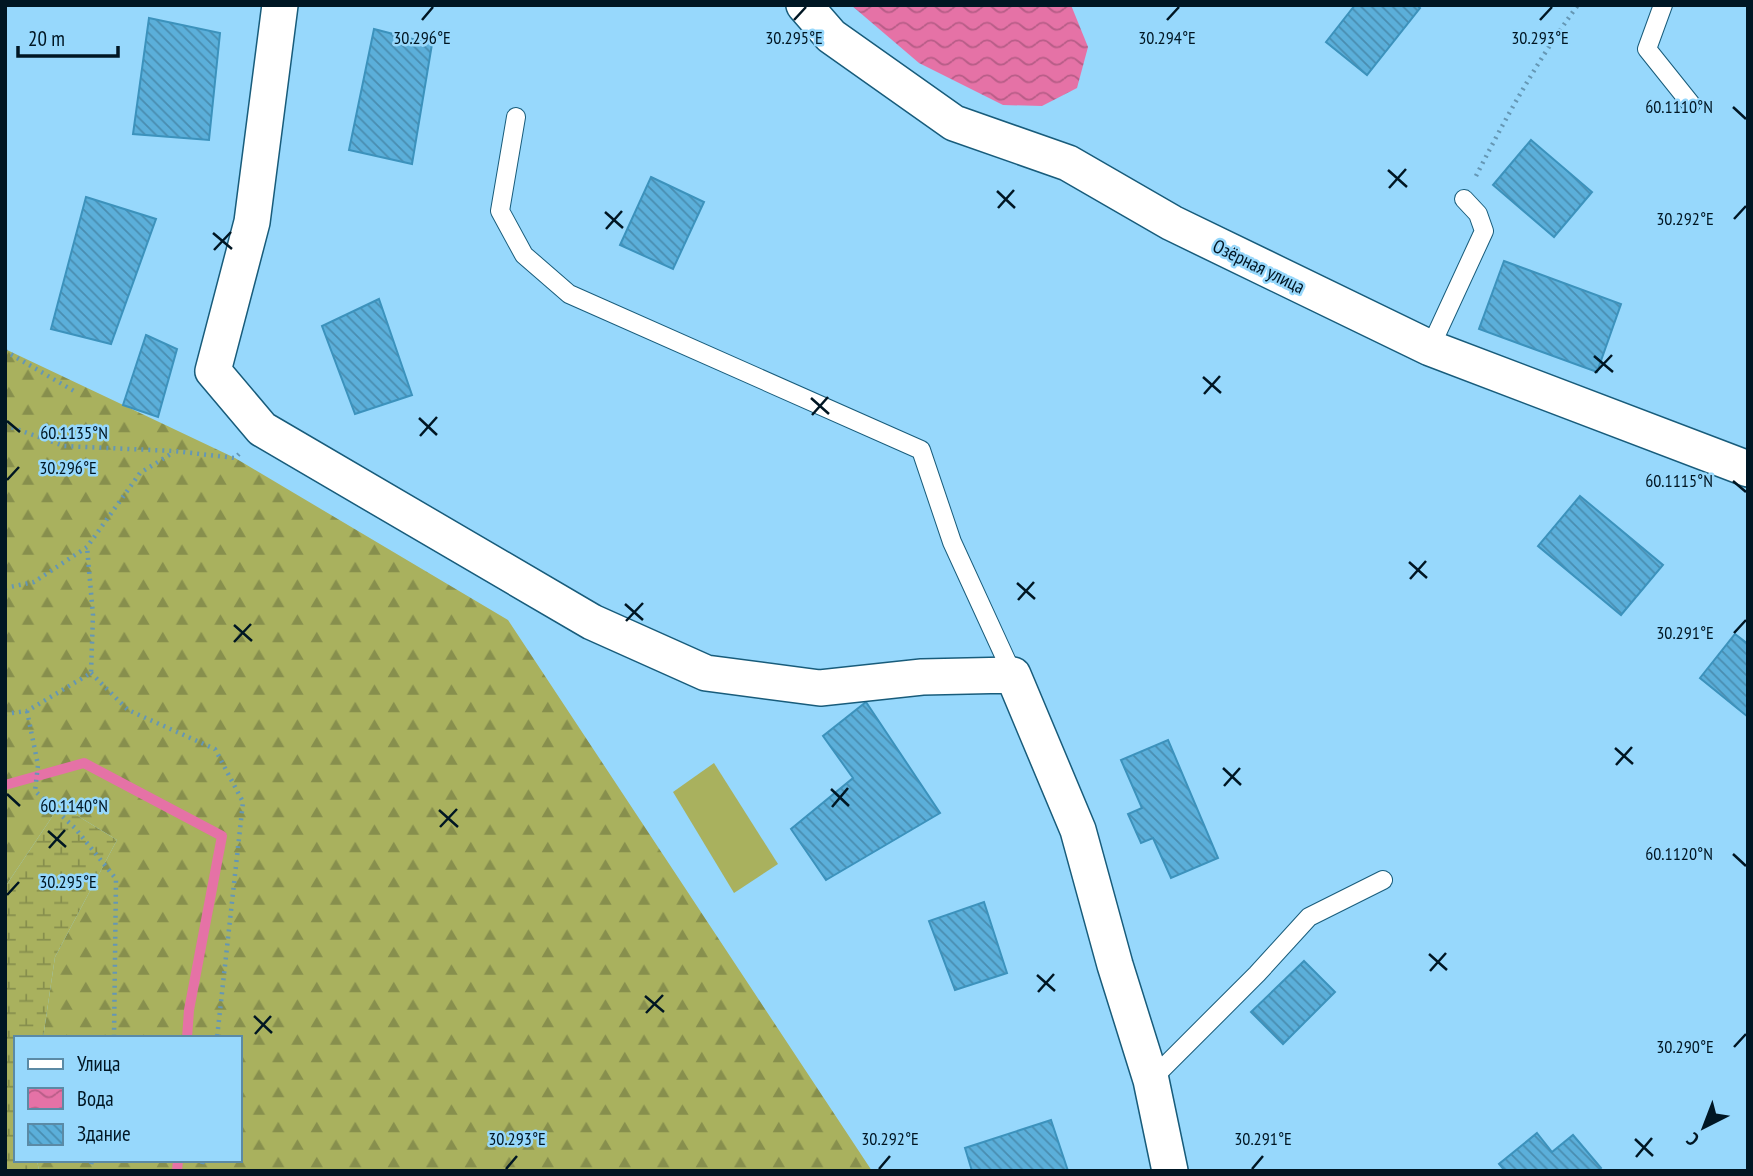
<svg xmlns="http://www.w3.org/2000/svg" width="1753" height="1176" font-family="'PT Sans Narrow',sans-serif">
<defs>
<pattern id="forest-firs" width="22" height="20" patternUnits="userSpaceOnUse" patternTransform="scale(1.75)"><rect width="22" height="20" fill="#a9b15e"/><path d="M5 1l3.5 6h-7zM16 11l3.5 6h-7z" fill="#878f4d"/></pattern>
<pattern id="wetland-marsh" width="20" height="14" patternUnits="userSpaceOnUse" patternTransform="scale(1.75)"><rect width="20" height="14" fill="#a9b15e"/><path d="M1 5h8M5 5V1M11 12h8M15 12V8" fill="none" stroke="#878f4d"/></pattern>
<pattern id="water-waves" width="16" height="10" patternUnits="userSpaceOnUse" patternTransform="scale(1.75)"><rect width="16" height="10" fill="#e572a6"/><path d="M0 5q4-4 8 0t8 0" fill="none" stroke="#b75d87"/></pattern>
<pattern id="building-back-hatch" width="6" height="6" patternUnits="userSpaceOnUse" patternTransform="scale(1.75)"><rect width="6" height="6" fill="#5bafda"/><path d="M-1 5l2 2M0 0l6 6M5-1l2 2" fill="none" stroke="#498db0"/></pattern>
</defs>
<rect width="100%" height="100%" fill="#97d8fc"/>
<!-- forest -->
<polygon fill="url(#forest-firs)" points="5,349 235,458 508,620 872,1171 39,1171 37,1160 240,1160 240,1038 43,1038 55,957 117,840 60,805 5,887"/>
<!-- wetland -->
<polygon fill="url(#wetland-marsh)" points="60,805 117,840 55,957 43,1038 16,1038 16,1160 37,1160 39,1171 5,1171 5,887"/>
<!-- garden -->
<polygon fill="#a9b15e" points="714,763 778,864 734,893 673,792"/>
<!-- water -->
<polygon fill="url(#water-waves)" points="851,5 1071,5 1088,47 1077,88 1042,106 1003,105 919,63"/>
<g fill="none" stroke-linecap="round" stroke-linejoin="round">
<!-- stream -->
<g stroke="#e572a6" stroke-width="10">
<polyline points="5,785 84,763 222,836 189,1010 187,1038"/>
<polyline points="177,1171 178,1160"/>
</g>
</g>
<!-- building -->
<g fill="url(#building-back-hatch)" stroke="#3c92bc" stroke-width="2">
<polygon points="1355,5 1417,5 1420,8 1367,75 1326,42"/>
<polygon points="149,18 220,33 209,140 133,134"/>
<polygon points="374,29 432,44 412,164 349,150"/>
<polygon points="1531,140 1592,192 1554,237 1493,185"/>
<polygon points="651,177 704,202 673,269 620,245"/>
<polygon points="86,197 156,219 111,344 51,329"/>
<polygon points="1504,261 1621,304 1597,372 1479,329"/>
<polygon points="379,299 412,395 355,414 322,326"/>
<polygon points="146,335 177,349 158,417 123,405"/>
<polygon points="1580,496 1663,565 1621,615 1538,546"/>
<polygon points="1735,634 1748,644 1748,717 1700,678"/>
<polygon points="866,702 940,813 826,880 791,829 853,778 823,736"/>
<polygon points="1168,740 1218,858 1171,878 1153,838 1141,843 1128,814 1142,808 1121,760"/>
<polygon points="984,902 1007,973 955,990 929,921"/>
<polygon points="1304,961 1335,992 1283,1044 1251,1012"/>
<polygon points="1051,1120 1068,1171 972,1171 965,1148"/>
<polygon points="1537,1133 1552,1152 1573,1135 1601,1168 1598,1171 1505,1171 1499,1164"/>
</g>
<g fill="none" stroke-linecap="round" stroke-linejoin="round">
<defs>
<g id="lane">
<polyline points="1663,5 1647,49 1691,104"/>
<polyline points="516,117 500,211 524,255 569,294 921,450 952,542 1013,675"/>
<polyline points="1430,348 1484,231 1478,214 1464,199"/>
<polyline points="1151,1080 1257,974 1309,917 1383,880"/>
</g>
<g id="street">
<polyline points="280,5 252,222 213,371 262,429 592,622 706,673 820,688 922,677 1013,675 1078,830 1115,965 1151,1080 1170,1171"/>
<polyline points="804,5 831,36 954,123 1068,163 1172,223 1430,348 1748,469"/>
</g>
</defs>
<!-- lane casing -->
<use href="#lane" stroke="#185c7b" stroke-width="20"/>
<!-- street casing -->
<use href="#street" stroke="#185c7b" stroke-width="38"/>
<!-- path -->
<g stroke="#6597b4" stroke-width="4.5" stroke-dasharray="2 5" stroke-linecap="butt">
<path d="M 1476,176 C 1506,117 1538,59 1578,5"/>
<polyline points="5,351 74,391"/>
<polyline points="5,425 64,446 174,451 235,458 239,454"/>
<polyline points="5,588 34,582 87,547 140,473 174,452"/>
<polyline points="91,673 128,710 215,749 243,802 217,1038"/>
<polyline points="27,711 38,765 35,791 75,828 116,879 114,1038"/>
<polyline points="5,714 27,711 91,673 93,615 87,547"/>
<polyline points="90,1171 92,1160"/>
<polyline points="201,1171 203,1160"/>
</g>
<!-- lane -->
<use href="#lane" stroke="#fff" stroke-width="18"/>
<!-- street -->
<use href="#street" stroke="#fff" stroke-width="35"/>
</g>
<!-- ticks -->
<path fill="none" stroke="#001623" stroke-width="2.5" d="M 422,20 L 433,7M 794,20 L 806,7M 1167,20 L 1179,7M 1540,20 L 1552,7M 1733,107 L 1746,119M 1388,170 L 1407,187M 1389,188 L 1406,169M 997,191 L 1015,208M 998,208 L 1014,190M 605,212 L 623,228M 1734,219 L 1746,206M 606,229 L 622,211M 213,233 L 232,249M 214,250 L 231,232M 1594,356 L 1613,372M 1595,373 L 1612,355M 1203,377 L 1221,393M 1204,394 L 1220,376M 811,398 L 829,414M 812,415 L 828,397M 419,418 L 437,435M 7,421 L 20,432M 420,436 L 437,417M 7,480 L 19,467M 1733,481 L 1746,492M 1409,562 L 1427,578M 1410,579 L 1426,561M 1017,583 L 1035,599M 1018,600 L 1034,582M 625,604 L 643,620M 626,621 L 643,603M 234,625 L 252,641M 1734,633 L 1746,620M 234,642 L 251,624M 1615,748 L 1633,764M 1616,765 L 1632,747M 1223,768 L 1241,785M 1224,786 L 1240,768M 831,789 L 849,806M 7,794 L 20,806M 832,807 L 848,788M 439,810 L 458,827M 440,827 L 457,809M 48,831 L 66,847M 49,848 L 65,830M 1733,854 L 1746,866M 7,895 L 19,882M 1429,954 L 1447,970M 1430,971 L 1446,953M 1037,975 L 1055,991M 1038,992 L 1054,974M 645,996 L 664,1012M 646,1013 L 663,995M 254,1016 L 272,1033M 255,1034 L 271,1016M 1734,1047 L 1746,1034M 1635,1139 L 1653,1156M 1636,1157 L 1652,1138M 506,1169 L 517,1156M 879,1169 L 890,1156M 1252,1169 L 1263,1156"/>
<g text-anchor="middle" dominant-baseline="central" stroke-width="5" stroke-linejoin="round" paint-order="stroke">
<!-- street labels -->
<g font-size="19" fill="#001623" stroke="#97d8fc">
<text transform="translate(1259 266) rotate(26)">Озёрная улица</text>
</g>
</g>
<g font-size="18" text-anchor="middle" fill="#001623" stroke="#97d8fc" stroke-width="5" stroke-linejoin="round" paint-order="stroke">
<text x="422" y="44">30.296°E</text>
<text x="794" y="44">30.295°E</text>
<text x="1167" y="44">30.294°E</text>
<text x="1540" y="44">30.293°E</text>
<text x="1679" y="113">60.1110°N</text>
<text x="1685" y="225">30.292°E</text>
<text x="74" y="439">60.1135°N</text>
<text x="68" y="474">30.296°E</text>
<text x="1679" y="487">60.1115°N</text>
<text x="1685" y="639">30.291°E</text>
<text x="74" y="812">60.1140°N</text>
<text x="1679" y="860">60.1120°N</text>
<text x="68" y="888">30.295°E</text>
<text x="1685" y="1053">30.290°E</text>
<text x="517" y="1145">30.293°E</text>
<text x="890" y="1145">30.292°E</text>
<text x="1263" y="1145">30.291°E</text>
</g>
<!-- border -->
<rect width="1753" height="1176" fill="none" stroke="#001623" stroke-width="14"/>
<!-- legend -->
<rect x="14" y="1036" width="228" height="126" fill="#97d8fc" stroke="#5b8aa5" stroke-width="2"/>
<rect x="28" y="1059" width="35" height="10" fill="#ffffff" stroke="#5b8aa5" stroke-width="2"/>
<text x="77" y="1071" font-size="21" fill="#001623">Улица</text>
<rect x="28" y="1088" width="35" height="21" fill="url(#water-waves)" stroke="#5b8aa5" stroke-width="2"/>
<text x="77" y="1106" font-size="21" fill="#001623">Вода</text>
<rect x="28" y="1124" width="35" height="21" fill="url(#building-back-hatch)" stroke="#5b8aa5" stroke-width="2"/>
<text x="77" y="1141" font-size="21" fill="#001623">Здание</text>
<!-- north arrow -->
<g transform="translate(1704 1127) rotate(222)" stroke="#97d8fc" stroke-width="5" paint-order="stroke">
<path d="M0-5L12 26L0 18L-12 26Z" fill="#001623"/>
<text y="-10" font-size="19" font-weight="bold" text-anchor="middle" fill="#001623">С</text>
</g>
<!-- scale -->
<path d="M18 46v10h100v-10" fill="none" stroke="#001623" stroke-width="3.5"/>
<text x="28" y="46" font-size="21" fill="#001623" stroke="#97d8fc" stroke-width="5" paint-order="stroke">20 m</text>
</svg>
